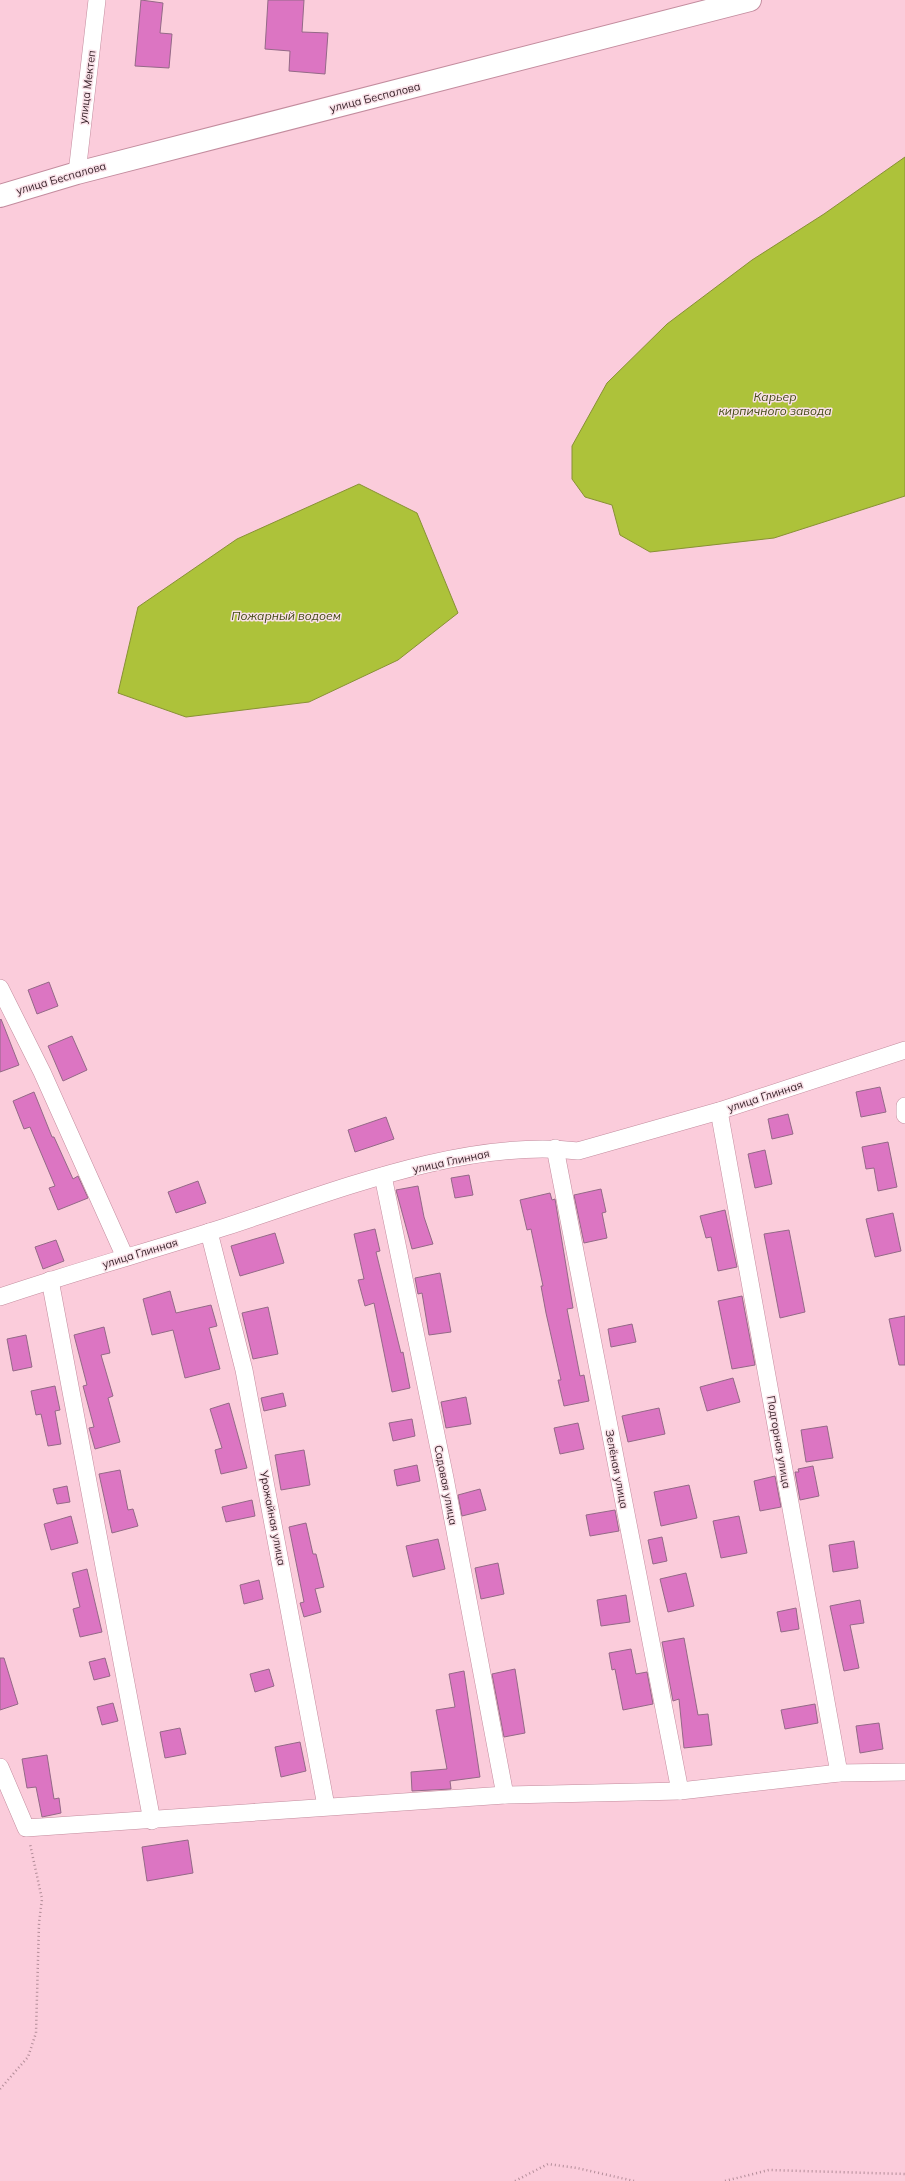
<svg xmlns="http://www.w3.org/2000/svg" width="905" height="2181" font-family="Mulish,sans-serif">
<rect width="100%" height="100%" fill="#fbccdb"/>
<!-- water -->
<g fill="#adc23a" stroke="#889134">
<polygon points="905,157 905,496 774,538 650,552 620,535 612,505 585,497 572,479 572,446 607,383 667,324 752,260 824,214"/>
<polygon points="359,484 417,513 458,613 398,660 309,702 186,717 118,693 138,607 237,539"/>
</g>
<!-- building -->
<g fill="#dc75c2" stroke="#946987">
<polygon points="141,0 163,3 160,33 172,34 169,68 135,66"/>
<polygon points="268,0 304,0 302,32 328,33 325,74 289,71 290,51 265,49"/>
<polygon points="49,982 58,1006 37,1014 28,990"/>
<polygon points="1,1019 19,1065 0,1072 0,1020"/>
<polygon points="72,1036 87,1070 63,1081 48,1046"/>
<polygon points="880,1087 886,1112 861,1117 856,1092"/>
<polygon points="34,1092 52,1137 54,1137 73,1179 78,1176 88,1198 58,1210 49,1188 55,1186 30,1127 24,1129 13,1101"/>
<polygon points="788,1114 793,1134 772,1139 768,1119"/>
<polygon points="386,1117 394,1139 355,1152 348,1130"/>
<polygon points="888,1142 897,1187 878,1191 874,1168 866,1169 862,1147"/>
<polygon points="765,1150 772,1184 755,1188 748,1154"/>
<polygon points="469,1175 473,1195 455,1198 451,1178"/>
<polygon points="198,1181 206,1203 176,1213 168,1192"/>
<polygon points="418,1186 424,1217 433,1244 412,1249 396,1190"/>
<polygon points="601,1189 606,1212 602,1213 607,1238 584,1243 574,1195"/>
<polygon points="550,1193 552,1200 555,1199 573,1308 567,1309 580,1376 584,1375 589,1401 564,1406 558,1380 561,1380 546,1313 541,1286 543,1286 531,1229 527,1230 520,1200"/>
<polygon points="725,1210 737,1267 718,1271 711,1237 706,1238 700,1216"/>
<polygon points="893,1213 901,1251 875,1257 866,1219"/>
<polygon points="375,1229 380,1251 376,1252 401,1353 403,1352 410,1388 392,1392 374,1303 365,1306 358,1280 364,1279 354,1234"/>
<polygon points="789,1230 805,1312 780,1318 764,1234"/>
<polygon points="275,1233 284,1263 240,1276 231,1246"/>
<polygon points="56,1240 64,1261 43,1269 35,1247"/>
<polygon points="440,1273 451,1332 429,1335 422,1293 418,1294 415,1278"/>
<polygon points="170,1291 176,1313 211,1305 217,1326 209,1328 220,1369 185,1378 173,1330 152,1335 143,1299"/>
<polygon points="742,1296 755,1365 732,1369 718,1301"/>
<polygon points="268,1307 278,1354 253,1359 242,1313"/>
<polygon points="905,1316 905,1365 899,1365 889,1319"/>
<polygon points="632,1324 636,1342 611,1347 608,1329"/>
<polygon points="104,1327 110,1353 101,1355 113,1396 108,1398 120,1442 95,1449 89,1428 94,1427 83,1386 87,1385 74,1335"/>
<polygon points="26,1335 32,1367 13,1371 7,1339"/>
<polygon points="733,1378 740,1402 707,1411 700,1387"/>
<polygon points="55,1386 60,1410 55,1411 61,1444 48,1446 41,1414 36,1415 31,1391"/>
<polygon points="283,1393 286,1406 264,1411 261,1398"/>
<polygon points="466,1397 471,1424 446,1428 441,1402"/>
<polygon points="229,1403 247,1468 221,1474 215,1450 222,1448 210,1409"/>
<polygon points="659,1408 665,1434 628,1442 622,1416"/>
<polygon points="412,1419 415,1436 393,1441 389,1423"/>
<polygon points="578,1423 584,1449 560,1454 554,1428"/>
<polygon points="827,1426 833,1458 806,1462 801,1430"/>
<polygon points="304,1450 310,1485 281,1490 275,1455"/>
<polygon points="417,1465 420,1481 397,1486 394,1470"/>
<polygon points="813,1466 819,1496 800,1500 795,1472 799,1472 798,1469"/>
<polygon points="120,1470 128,1510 133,1509 138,1526 112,1533 99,1474"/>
<polygon points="775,1476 781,1507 760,1511 754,1481"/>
<polygon points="689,1485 697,1518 661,1526 654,1492"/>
<polygon points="67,1486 70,1502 57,1504 53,1489"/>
<polygon points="480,1489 486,1510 462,1516 458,1495"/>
<polygon points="252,1500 255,1516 226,1522 222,1507"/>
<polygon points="615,1510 619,1531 590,1536 586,1515"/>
<polygon points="71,1516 78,1543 51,1550 44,1524"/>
<polygon points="739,1516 747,1553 721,1558 713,1521"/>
<polygon points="306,1523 313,1554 316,1554 324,1587 315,1589 321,1612 304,1617 300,1603 304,1602 289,1527"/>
<polygon points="662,1537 667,1561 653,1564 648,1540"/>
<polygon points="438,1539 445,1569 413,1577 406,1546"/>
<polygon points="854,1541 858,1568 833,1572 829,1545"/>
<polygon points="498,1563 504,1594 481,1599 475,1568"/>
<polygon points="87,1569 102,1632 80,1637 73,1609 80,1607 72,1573"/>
<polygon points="686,1573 694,1606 668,1612 660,1579"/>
<polygon points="259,1580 263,1599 244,1604 240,1585"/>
<polygon points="626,1595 630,1622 601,1626 597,1600"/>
<polygon points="860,1600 864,1623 850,1625 859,1668 844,1671 830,1606"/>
<polygon points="796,1608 799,1629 781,1632 777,1612"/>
<polygon points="684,1638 698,1715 708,1714 712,1745 684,1748 679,1699 673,1701 662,1642"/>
<polygon points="631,1649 636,1674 647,1672 653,1704 623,1710 615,1669 612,1670 609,1653"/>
<polygon points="0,1658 4,1658 18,1704 0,1710"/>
<polygon points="105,1658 110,1676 94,1680 89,1662"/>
<polygon points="269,1669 274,1686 255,1692 250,1674"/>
<polygon points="515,1669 525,1733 504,1737 492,1674"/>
<polygon points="464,1671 480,1777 450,1781 451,1789 412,1791 411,1772 447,1769 436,1710 455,1707 449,1674"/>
<polygon points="113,1703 118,1721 102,1725 97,1707"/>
<polygon points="815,1704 818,1723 785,1729 781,1710"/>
<polygon points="879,1723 883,1749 860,1753 856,1726"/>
<polygon points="180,1728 186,1754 165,1758 160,1732"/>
<polygon points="300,1742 306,1771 281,1777 275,1747"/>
<polygon points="47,1755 54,1799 59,1798 61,1813 42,1817 36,1787 27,1788 22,1759"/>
<polygon points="188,1840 193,1873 147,1881 142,1847"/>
</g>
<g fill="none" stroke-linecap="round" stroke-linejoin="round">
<defs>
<g id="minor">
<polyline points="77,173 97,0"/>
<polyline points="0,988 42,1072 125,1257"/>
<polyline points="905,1106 905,1115"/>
<polyline points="719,1111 839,1773"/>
<polyline points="555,1148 680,1791"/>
<polyline points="383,1176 445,1478 505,1795"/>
<polyline points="209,1232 244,1370 326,1806"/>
<polyline points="50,1280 152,1821"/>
<path d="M 0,1297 C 74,1272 150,1251 225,1227 C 333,1192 464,1138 578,1151 L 719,1111 L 905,1050"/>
<polyline points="0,1767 26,1828 505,1795 680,1791 839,1773 905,1772"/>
</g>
<polyline id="secondary" points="0,196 77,173 750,0"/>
</defs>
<!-- minor casing -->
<use href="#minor" stroke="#c38c9e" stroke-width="18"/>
<!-- secondary casing -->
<use href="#secondary" stroke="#c38c9e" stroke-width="24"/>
<!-- path -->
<g stroke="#b28c98" stroke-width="2.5" stroke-dasharray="1 3" stroke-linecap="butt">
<polyline points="0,2089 28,2057 36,2033 39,1923 42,1899 30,1844"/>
<polyline points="515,2181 548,2164 577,2168 634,2181"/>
<polyline points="725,2181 769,2170 905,2174"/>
</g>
<!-- minor -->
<use href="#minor" stroke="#fff" stroke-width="17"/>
<!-- secondary -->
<use href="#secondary" stroke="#fff" stroke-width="22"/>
</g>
<g text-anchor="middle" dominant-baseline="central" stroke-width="3" stroke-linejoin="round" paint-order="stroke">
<!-- street labels -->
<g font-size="11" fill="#331e25" stroke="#f9e1e8">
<text transform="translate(87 87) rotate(-83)">улица Мектеп</text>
<text transform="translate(375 97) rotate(-14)">улица Беспалова</text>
<text transform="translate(61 178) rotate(-16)">улица Беспалова</text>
<text transform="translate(765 1096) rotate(-18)">улица Глинная</text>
<text transform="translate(451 1161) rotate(-12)">улица Глинная</text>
<text transform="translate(140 1253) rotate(-17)">улица Глинная</text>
<text transform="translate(779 1442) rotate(80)">Подгорная улица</text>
<text transform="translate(617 1469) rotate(79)">Зелёная улица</text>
<text transform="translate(446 1485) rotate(79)">Садовая улица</text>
<text transform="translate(273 1518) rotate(79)">Урожайная улица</text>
</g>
<!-- water labels -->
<g font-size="12" font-style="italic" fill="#424a15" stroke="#f9e1e8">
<text x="775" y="396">Карьер<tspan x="775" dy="14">кирпичного завода</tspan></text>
<text x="286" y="615">Пожарный водоем</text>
</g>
</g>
</svg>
